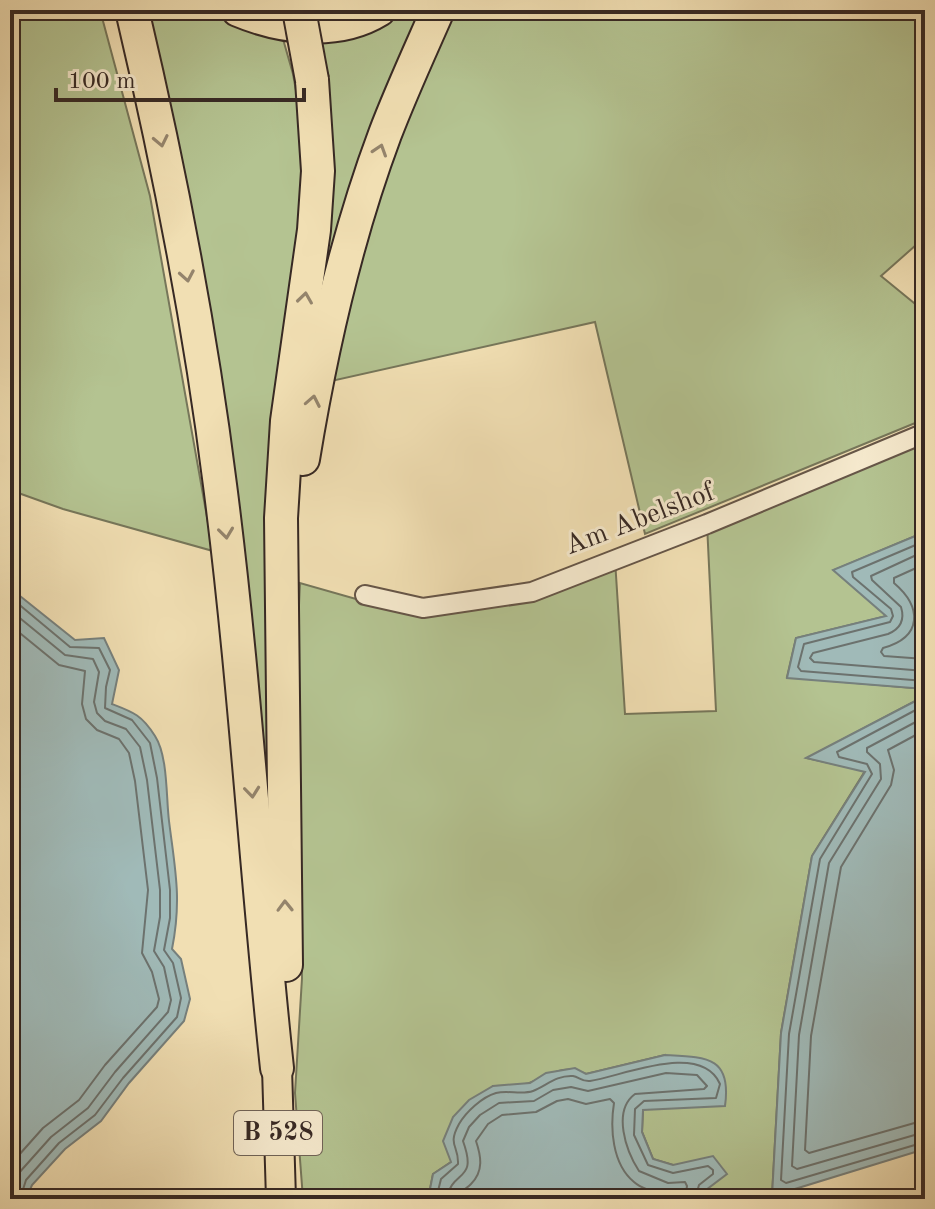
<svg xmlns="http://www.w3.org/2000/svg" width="935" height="1209" font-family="'Old Standard TT',serif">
<rect width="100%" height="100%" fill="#f1dfb3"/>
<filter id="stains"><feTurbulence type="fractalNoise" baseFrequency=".0025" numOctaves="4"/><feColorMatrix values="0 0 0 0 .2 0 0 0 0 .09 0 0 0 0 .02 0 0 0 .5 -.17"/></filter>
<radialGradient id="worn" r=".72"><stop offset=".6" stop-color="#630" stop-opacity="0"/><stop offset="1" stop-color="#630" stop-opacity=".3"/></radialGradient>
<!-- green -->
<g fill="#b4c391" stroke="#76765a" stroke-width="2">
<polygon points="10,10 100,10 150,196 213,551 63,509 10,490"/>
<polygon points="145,10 213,10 260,33 283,39 293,74 300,113 302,183 273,896"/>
<polygon points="394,10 427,10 322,308 314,33"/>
<polygon points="448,10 925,10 925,237 881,276 925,312 925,419 645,534 595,322 327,382 366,235 405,119"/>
<path d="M 925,433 L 925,532 L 834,570 L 887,616 L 796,638 L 787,677 L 925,689 L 925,696 L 807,758 L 865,771 L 812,856 L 781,1033 L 772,1196 L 760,1199 L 701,1199 L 706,1190 L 673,1165 L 653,1159 L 642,1132 L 643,1109 L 674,1107 L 665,1055 L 586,1074 C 565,1063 551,1074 532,1082 C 521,1087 505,1085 493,1086 L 451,1162 L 433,1174 L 428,1199 L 303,1199 L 295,1093 L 302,978 L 298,627 L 300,583 L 363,601 L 423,608 L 532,592 L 615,560 L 625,714 L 716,711 L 707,524 Z"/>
</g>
<!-- water -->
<g fill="#a0bab8" stroke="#76807d" stroke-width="2">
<polygon points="925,532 925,689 787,678 796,638 886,616 833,570"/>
<path d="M 10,588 L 75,640 L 104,638 L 119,670 L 112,704 C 133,712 142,715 155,736 C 168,756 166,797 169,821 C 175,869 182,899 172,949 L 181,959 L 190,999 L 184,1021 L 129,1083 L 101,1121 L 65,1149 L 32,1185 L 26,1199 L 10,1199 Z"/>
<polygon points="925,696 925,1149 772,1196 781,1033 812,856 865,772 806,758"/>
<path d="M 665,1055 C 706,1057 732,1056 725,1106 L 643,1110 L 642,1132 L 653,1159 L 673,1165 L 713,1156 L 727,1174 L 706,1190 L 701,1199 L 428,1199 L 433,1174 L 451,1162 L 443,1141 L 453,1117 L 469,1100 L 493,1086 L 530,1083 L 546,1073 L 575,1068 L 586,1074 Z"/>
</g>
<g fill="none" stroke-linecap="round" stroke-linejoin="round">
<!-- shore -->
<g stroke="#6c726e" stroke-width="2">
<polyline points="925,541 852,572 853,577 891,609 893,616 890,622 804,644 798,667 801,671 925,681"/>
<path d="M 925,551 L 871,576 L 872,580 L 901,607 C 905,620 900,629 888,634 L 813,653 L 810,658 L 814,662 L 925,671"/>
<path d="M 925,564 L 894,578 L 894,583 C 922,607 923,637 883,648 L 881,652 L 884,656 L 925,659"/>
<polyline points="10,597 70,647 99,648 110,670 106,687 105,708 132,720 150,743 157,778 170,890 170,918 164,950 173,963 181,998 177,1017 123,1078 95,1115 59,1143 26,1180 20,1199"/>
<polyline points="10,610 65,655 93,659 99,672 94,702 97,713 105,721 126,729 140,747 147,780 160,890 160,917 154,951 164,967 171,1000 168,1012 115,1072 88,1108 51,1137 18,1174 10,1193"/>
<polyline points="10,625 59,665 85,671 82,704 86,719 97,730 119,739 129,753 135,781 148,890 142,953 152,972 159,999 157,1007 105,1065 79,1100 43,1128 10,1165"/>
<polyline points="925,705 837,752 839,757 867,764 872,774 820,859 789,1034 781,1180 786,1183 925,1142"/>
<polyline points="925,717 867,748 867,752 880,764 881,779 829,863 799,1035 792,1166 797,1169 925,1132"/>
<polyline points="925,730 888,750 894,770 891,785 841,867 811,1036 805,1150 809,1153 925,1120"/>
<path d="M 436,1199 L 441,1179 L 458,1164 C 459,1145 447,1146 459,1124 C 466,1112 482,1097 496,1093 C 508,1090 522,1095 533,1091 C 546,1086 556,1075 573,1076 C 579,1077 582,1082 590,1081 C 623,1076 701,1041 720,1084 L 716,1098 L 644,1101 L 635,1109 L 634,1135 L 648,1165 L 673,1173 L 708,1166 L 713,1170 L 713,1174 L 699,1185 L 695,1199"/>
<path d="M 446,1199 C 453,1168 478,1183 463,1141 L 469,1127 L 480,1115 L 499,1103 L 534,1101 L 553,1090 L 571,1087 L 588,1091 L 666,1073 L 697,1075 L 707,1086 L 704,1089 L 635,1094 C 612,1111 626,1151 639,1171 L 668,1183 L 685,1182 L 687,1186 L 685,1199"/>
<path d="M 459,1199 C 461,1190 465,1190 471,1184 C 484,1171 481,1156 476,1141 L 488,1124 L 502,1115 L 536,1112 L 557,1101 L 568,1099 L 586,1104 L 610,1099 L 614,1103 C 610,1128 612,1164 634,1182 C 643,1190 658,1193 670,1195 L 673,1199"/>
</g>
<defs>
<polyline id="minor" points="365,595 423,608 532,592 707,524 925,433"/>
<polyline id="trunk" points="277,1068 281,1199"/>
<g id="motorway">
<path d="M 132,10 C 169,167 200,325 220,485 C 245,678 256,873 277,1068"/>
<path d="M 238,10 C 281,28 337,36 379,10"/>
<path d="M 303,459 C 321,349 346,238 385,134 C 401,92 420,51 438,10"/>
<polyline points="286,965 281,518 287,421 314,230 318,171 312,80"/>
</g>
</defs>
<!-- minor casing -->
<use href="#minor" stroke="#665648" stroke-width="22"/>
<!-- trunk casing -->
<use href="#trunk" stroke="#372924" stroke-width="32"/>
<!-- motorway casing -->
<use href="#motorway" stroke="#372924" stroke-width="36"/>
<!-- minor -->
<use href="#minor" stroke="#f6eace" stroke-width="18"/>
<!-- trunk -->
<use href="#trunk" stroke="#f1dfb3" stroke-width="28"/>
<!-- motorway -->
<use href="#motorway" stroke="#f1dfb3" stroke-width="32"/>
<defs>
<polyline id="motorway-bridge" points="299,10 312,80"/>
</defs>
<!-- motorway-bridge casing -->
<use href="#motorway-bridge" stroke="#372924" stroke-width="36" stroke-linecap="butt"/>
<!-- motorway-bridge -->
<use href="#motorway-bridge" stroke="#f1dfb3" stroke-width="32"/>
</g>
<!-- one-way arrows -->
<defs><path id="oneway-chevron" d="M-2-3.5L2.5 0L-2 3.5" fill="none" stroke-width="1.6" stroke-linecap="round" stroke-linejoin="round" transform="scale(2)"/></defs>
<g stroke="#94846c">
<use href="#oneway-chevron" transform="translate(161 141) rotate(78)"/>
<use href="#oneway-chevron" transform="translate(380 150) rotate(-72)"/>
<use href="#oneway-chevron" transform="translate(187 276) rotate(80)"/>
<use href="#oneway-chevron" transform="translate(305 298) rotate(-82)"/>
<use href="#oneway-chevron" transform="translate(313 401) rotate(-79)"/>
<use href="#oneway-chevron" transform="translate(226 533) rotate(83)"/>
<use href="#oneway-chevron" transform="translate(252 792) rotate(84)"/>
<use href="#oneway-chevron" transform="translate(285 906) rotate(-91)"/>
</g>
<g text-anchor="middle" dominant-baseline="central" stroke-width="6" stroke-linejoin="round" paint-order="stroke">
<!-- shield labels -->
<rect fill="#f6eace" stroke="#706357" stroke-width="2" x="234" y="1111" width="88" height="44" rx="6"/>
<g font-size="26" font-weight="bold" fill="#372924">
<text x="278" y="1133">B 528</text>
</g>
<!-- street labels -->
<g font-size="28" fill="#372924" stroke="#f6eace">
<text transform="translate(640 520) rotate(-21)">Am Abelshof</text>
</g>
</g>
<!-- margin -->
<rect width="935" height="1209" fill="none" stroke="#f1dfb3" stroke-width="40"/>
<rect x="12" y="12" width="911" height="1185" fill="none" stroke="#372924" stroke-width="4"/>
<rect x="20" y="20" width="895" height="1169" fill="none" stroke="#372924" stroke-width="2"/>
<!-- scale -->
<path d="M56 88v12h248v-12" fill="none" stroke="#372924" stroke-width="4"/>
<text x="68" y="88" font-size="24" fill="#372924" stroke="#f6eace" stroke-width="6" paint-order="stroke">100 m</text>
<rect width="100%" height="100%" filter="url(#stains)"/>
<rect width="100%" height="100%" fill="url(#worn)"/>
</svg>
